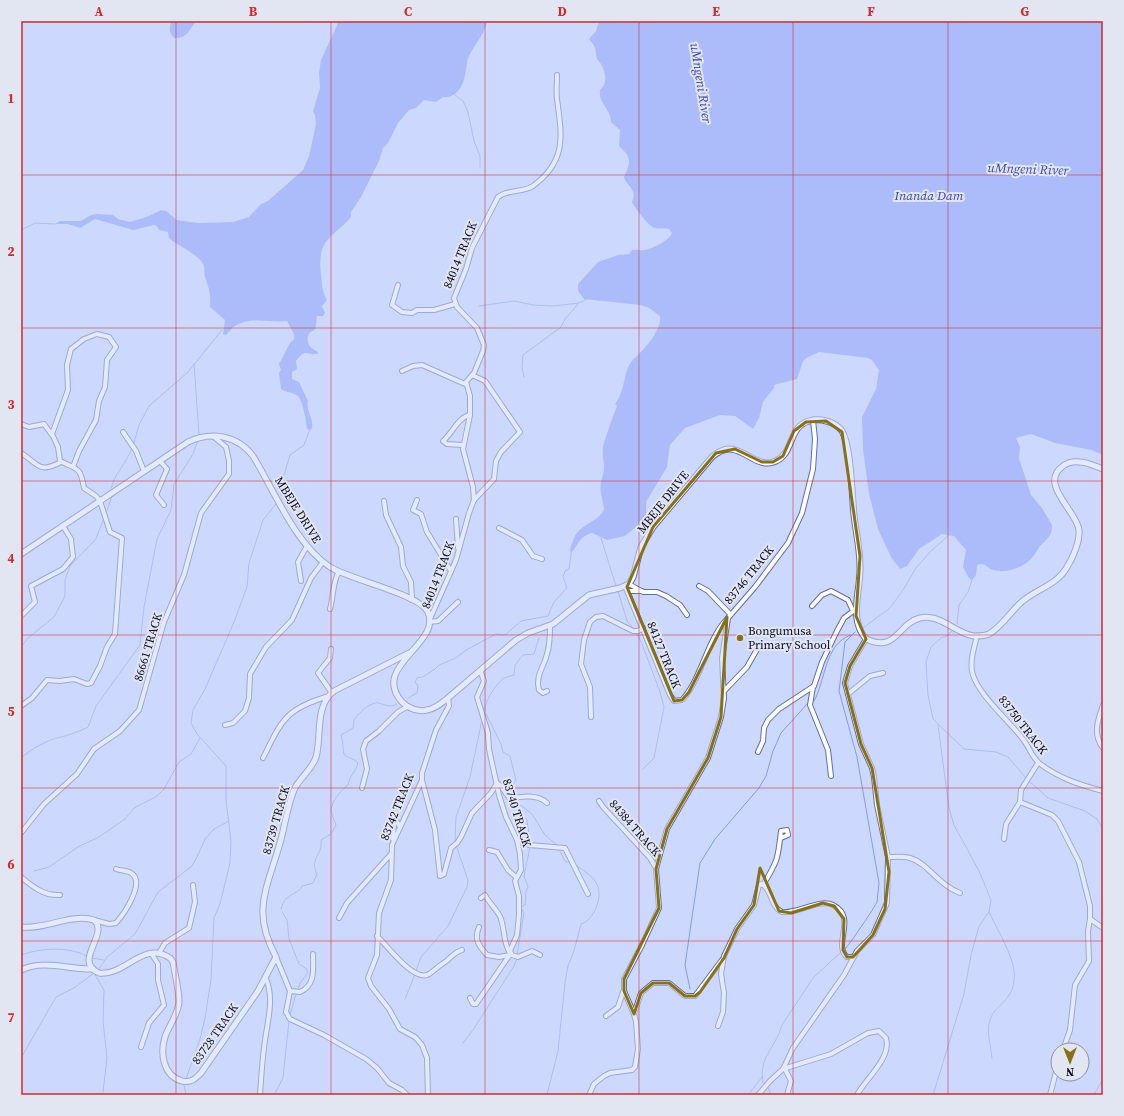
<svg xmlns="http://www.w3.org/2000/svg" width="1124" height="1116" font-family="'Source Serif 4',serif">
<rect width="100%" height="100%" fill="#cdd8fe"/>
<!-- water -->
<g fill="#8499f6">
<path d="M 171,21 L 196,21 C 189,30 187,39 174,38 C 168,32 170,28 171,21 Z"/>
<path d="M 339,21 L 487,21 C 485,37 469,48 467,64 C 465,73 465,82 459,90 C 455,95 449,98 443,97 L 436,102 L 424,100 L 416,108 L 409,110 L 398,123 L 388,143 L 383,148 L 379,161 L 361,197 L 351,212 L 351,217 C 331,240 317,238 321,274 C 322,283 322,292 327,300 L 322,306 L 325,313 L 323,316 L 317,316 C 316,320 317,325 315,329 C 313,331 309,332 308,336 C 306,343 311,349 317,351 L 318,354 C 305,355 306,348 296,361 L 297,369 L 292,372 L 292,379 L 299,382 L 308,401 C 305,410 316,422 311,430 L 307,429 C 307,423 302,399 298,396 C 293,392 287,393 281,389 L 279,373 L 281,370 L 279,364 L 290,343 L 294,339 L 294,334 L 287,321 C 270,323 251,316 235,326 C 231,328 229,332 226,335 L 223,334 L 225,320 L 210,307 C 211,295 209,288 205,277 C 204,273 205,268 203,264 C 199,255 177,245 169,238 L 168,232 L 159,230 L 157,226 L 154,225 L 133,230 L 95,219 L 80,228 L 68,224 L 55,224 L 60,221 L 81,221 L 91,215 L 96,214 L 113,215 L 118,219 L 130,222 L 149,216 L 161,210 L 166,211 L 177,220 L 198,223 L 233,222 L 249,217 L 261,204 L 268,201 L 303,170 L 309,156 L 316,124 L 315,115 L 313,111 L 320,88 L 319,73 L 321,60 Z"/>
<path d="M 599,21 L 1103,21 L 1103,455 L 1091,450 L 1055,443 L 1031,434 L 1016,438 L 1020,447 L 1019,458 L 1031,495 L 1042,508 L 1052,525 C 1053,535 1047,539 1040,546 C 1037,550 1035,555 1031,559 C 1022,568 1003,575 991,569 C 985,566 984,562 977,565 L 976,575 L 972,580 L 969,578 L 963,567 L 966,550 L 954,536 L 942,534 L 919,549 L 907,566 L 900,569 L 891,557 L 878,529 L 869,494 L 863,449 L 862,417 L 876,389 L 879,370 L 872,360 L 868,358 L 819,352 L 808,357 L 803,361 L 797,379 L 774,385 L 774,388 L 763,402 L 759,418 L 753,429 L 735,416 L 720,415 L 685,428 L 670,445 L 667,467 L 646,502 L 646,517 L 644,520 L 625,536 L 607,540 L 592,533 C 580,536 578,544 571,554 C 569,549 571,546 573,541 C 578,523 599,523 604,509 C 603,500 599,491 601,482 C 602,477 604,473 604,467 C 604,459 601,451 604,443 C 608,430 612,419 617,406 L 615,404 C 626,390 623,371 632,361 C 642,351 662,332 660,316 L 649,308 L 640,305 L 584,299 L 578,291 L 578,284 L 598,262 L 618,255 L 629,254 L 632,250 C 636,249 640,251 645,250 C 653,248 669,241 672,233 L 669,229 C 664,228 660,229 655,228 C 649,227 635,208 632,202 C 638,189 626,186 624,177 C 631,161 632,158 619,146 L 620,130 L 611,122 C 611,109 598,103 600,90 C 608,83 606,73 601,64 C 600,63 598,60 597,59 C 595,48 597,49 589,39 L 596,31 Z"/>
</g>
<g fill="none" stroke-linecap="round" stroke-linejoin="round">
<!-- stream -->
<g stroke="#8499f6" stroke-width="1">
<polyline points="455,95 463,101 468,112 474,141 480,156 480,167"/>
<polyline points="21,230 35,223 55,224"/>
<polyline points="479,306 514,301 533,305 553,306 579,303 587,299"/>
<polyline points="194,364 199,435"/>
<polyline points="524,377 522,368 523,355 561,327 565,319 578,304"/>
<polyline points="133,446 139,425 149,406 188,372 222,330"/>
<path d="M 111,488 C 116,471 126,464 132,448"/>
<polyline points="281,496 284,475 290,455 304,445 310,429"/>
<polyline points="106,513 112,496"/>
<polyline points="601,538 616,586"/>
<polyline points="618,591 627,621 633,628"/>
<polyline points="957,624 959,605 968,592 972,580"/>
<polyline points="863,628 890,608 903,590 916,568 930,552 950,534"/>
<polyline points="952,631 946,637 942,637 931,647 926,662 928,695 933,719 964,749 996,752 1008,757 1025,777"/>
<polyline points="636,632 642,644 660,692 664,707 654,758 643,769"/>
<polyline points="21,647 28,638 54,617 65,596 65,580 70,566 96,539 104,518"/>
<polyline points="408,698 417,693 418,686 415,682 417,678 423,677 435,669 439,665 456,658 466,650 496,634 505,635 521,621 548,616 554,602 567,588 563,577 565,571 569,569 571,554"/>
<path d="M 814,701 C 826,680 824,644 851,635"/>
<path d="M 485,711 C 483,703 497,683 504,678 C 507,677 511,676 514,675 L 515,665 L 523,655 L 534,654 L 539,638"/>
<polyline points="486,714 501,744 503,752 510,756 516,780 510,790 510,797"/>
<path d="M 21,758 C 31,749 47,740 61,737 C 71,734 79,732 88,727 L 96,706 L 140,645 L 144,607 L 157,539 L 171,510 L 174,484 L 193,454 L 198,440"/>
<polyline points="1029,781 1048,798 1085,811 1097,819 1103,829"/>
<polyline points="514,800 532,814 545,835 558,846"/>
<polyline points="510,801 512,805 527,820 530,843"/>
<polyline points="455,842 456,817 470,777 482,720"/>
<polyline points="559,849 565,861 570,863"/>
<polyline points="34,871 49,867 78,847 99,837 125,819 134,808 157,796 164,789 179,762 191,754 200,738"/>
<path d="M 281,909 C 285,892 299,895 302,886 L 313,883 L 317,874 C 309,859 323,855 321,840 L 331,834 L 336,825 C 335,822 331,813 331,810 C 332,801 340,791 348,785 C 349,776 356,772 358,763 C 355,758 347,759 344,754 C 343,752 343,740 341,735 L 353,728 C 354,726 353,723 354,721 C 356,715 371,701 379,703 C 386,705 390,708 397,704"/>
<polyline points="282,912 287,920 289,939 299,964 307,969 307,974 300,983 298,989"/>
<path d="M 989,912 C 996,927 1013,956 1014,971 C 1017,1003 993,1002 989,1024 C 987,1035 991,1047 992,1058"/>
<path d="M 845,949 C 848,947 876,905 877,902 C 878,896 878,889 879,883 L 857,757 L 839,691 L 845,642 L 855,632"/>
<path d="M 21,955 C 42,948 67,946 87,956"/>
<polyline points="517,955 524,913 521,907 525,905 526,896 525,894 528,887 524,876 530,847"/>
<polyline points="91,958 104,960"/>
<polyline points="99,969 107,957 135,934 158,892 192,866 197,857 205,839 214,829 229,821"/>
<polyline points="416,971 421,957 448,926 467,887 468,880 456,845"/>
<path d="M 565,982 L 568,966 L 574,951 L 581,924 C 589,921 592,916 596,908 C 605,885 593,876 575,865"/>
<polyline points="690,989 685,965 700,863 715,839 759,788 766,776 773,751 781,733 808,703"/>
<polyline points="405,999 415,974"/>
<polyline points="290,1015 296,994"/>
<polyline points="463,1043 473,1030 514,966 517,958"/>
<polyline points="21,1058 56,997 74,988 94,973 104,990 103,1021 107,1058 103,1092"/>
<polyline points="186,1079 200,1039 205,1018 211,980 214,918 220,904 230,863 231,841 226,800 226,766 197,734 191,723 193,710 205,689 234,622 247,587 249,563 263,520 276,504"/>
<path d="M 763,1083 C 758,1056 776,1048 782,1025 L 813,978 L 841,952"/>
<polyline points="184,1085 186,1095"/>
<polyline points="768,1087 771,1095"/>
<polyline points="274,1095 283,1078 289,1021"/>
<polyline points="547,1095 558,1051 565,983"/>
<polyline points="748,1095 762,1077"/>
<polyline points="933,1095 964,994 971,955 979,926 989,912 991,900 979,871 954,825 949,808 938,725"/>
<polyline points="1094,1095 1103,1079"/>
</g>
<defs>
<g id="minor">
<polyline points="398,285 392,305 402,312 412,313 417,310 434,310 455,304"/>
<polyline points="402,371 413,366 422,365 465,384"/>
<polyline points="472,375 485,381 520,432 501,452 496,461 494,479 474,500"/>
<polyline points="21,424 29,427 44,424 52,435"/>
<polyline points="123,432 136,451 144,471"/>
<path d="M 463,445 L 447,444 L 443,441 C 452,434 458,417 470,415"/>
<path d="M 21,453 C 39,464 38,474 61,462"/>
<polyline points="160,461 167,469 156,495 164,505"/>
<polyline points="417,500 413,510 421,514 427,532 451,571"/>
<polyline points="384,501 386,515 401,547 403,566 411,582 412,600"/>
<polyline points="456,519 458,548"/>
<polyline points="499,528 522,540 533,556 542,559"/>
<polyline points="301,581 298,562 307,546"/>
<polyline points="629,584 643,592 657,592 666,596 680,605 687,615"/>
<path d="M 625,586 L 670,695 L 674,701 L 682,700 C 701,680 707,640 727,619"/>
<polyline points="699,586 708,591 730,614"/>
<polyline points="629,591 642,591"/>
<polyline points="812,606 822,595 831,591 848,600 853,611"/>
<path d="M 330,609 C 333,599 333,579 339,572"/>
<polyline points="21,616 35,602 31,586 63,569 73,557 71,539 63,526"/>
<path d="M 429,621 L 456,560 L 469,513 L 474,500 L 473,487 L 463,449 L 470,415 L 470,396 L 466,382 L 474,373 L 483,351 L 484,345 L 477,328 L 457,307 L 454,298 L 466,269 L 472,248 L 498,197 C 508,189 522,193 533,186 C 567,161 562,136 557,99 C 556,91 557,83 557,75"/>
<polyline points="429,622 438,621 458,602"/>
<path d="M 977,636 C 974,648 969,663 973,675 C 979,695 1009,721 1022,738 C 1029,746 1031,756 1039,763 C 1058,778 1080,785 1103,791"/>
<polyline points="331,649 330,658 318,673 332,693"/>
<polyline points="480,670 484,681 477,697 488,733 489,749 499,795 506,817 517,840 520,854 521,870 515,881 519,896 519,915 517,935 510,951 512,955 518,957 532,951 540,955"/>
<polyline points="813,687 810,705 828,750 831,776"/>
<path d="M 547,691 L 543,693 L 539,690 C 535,676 544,667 547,654 C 550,645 550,635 550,626"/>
<polyline points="724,691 747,667 760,644"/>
<polyline points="848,694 870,676 883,673"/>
<path d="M 1103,705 C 1098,720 1092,734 1103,748"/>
<path d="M 21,706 L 32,698 L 47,680 L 60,681 L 74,679 L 87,684 L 91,683 L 100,666 L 107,647 L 115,634 L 122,538 L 110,532 L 100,501 L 96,496 L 84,488 C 80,466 78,470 60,461 L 58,447 L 52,434 L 68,390 L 67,365 L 71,349 L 84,339 L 97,334 L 109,337 L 116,347 L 107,360 L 105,387 L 99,401 L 96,420 L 79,451 L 73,467"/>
<polyline points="591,717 590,687 581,664 584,640 590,622 596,617 603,616 633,631 638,631 643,628"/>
<polyline points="225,725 233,723 245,711 249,698 250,674 266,647 292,620 311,578 323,562"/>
<polyline points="758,752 763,741 764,728 768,720 779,709 814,686 822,662 837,631 844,618 856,609"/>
<path d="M 263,758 C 282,720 285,709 329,696"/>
<path d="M 422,780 L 435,830 L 440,876 L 444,874 L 451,848 L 457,843 L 461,837 L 472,813 L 491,793 L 497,783 L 501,786 L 510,799 C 521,796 538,794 547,803"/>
<polyline points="362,788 367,769 363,749 366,741 379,731 398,712 407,707"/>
<polyline points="599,801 603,807 650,858 656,868"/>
<polyline points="1020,802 1052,815 1058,821 1079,862 1090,906 1090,919"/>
<polyline points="21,833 44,804 77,774 94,749 120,731 139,710 164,622 184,575 201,513 229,474 229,461 226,447 214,437"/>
<polyline points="393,839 394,822 397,822 400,827"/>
<polyline points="1004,839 1006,824 1020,802 1021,790 1038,763"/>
<polyline points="517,840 529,845 565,848 588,894"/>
<polyline points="489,850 497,852 508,870 516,877"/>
<path d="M 888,857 C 895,857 903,856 910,858 C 928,863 938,885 960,893"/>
<path d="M 21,877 C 33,887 44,896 60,895"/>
<path d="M 763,885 C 778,861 778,858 781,831 L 787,830 L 788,835 L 781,838"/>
<path d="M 481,898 L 485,895 C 489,903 500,913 501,919 C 505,931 503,942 510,953"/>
<polyline points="339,918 347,903 391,854"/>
<path d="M 94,920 L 109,924 L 116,923 C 124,914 146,882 131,873 C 127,870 121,871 116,869"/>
<path d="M 479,927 C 474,939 478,945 487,955 L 499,957 L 510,955"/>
<path d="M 377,936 C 387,945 412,980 427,975 C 432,973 437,967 442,964 C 450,960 452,953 462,950"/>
<polyline points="159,953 165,943 189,928 195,902 193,885"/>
<polyline points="276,957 290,991"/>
<polyline points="290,991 286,1012 290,1019 324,1035 366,1059 377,1068 389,1083 402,1090 407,1095"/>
<path d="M 290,991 L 300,992 C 316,985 313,969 313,954"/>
<polyline points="470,998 473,1004 476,1004 509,956"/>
<polyline points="634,1014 641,993 653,983 669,983 685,996 695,996 722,960"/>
<polyline points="606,1016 618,1007 623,992"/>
<path d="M 718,1026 L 723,1012 L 724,993 L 721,974 L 724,956 L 737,929 L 754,905 L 759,885 L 762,884 C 773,891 770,907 782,912 C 798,914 820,898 833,905 C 858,918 832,944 847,957 L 853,957"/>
<polyline points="141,1047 149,1023 164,1005 158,980 158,964 151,953"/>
<polyline points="1063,1050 1070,1030 1075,985 1089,961 1088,931 1090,919 1103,928"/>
<path d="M 783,1069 L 831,1054 L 868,1033 L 879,1031 L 886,1038 C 892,1058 866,1078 857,1095"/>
<polyline points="785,1069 791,1081 787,1095"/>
<path d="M 260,1095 C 261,1079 262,1064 264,1048 C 266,1026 276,998 265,977"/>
<polyline points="428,1095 427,1058 422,1045 415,1037 400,1029 389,1009 371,986 368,978 377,955 379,913 391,880 392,845 422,780 422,773 436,730 449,706 448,698"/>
<polyline points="589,1095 594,1084 604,1076 610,1073 632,1070 635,1067 638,1049 636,1022 634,1014 624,991 624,979 642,945 659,908 656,869 667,829 708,758 721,717 724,698 722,658 728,618 755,587 788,543 802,513 813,469 815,439 813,420"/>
<polyline points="758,1095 770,1081 783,1069 793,1048 844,975 857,951 873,935 887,903 888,857 877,805 874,777 872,768 861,744 845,683 850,666 866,639"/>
<polyline points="1050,1095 1058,1064"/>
</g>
<g id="tertiary">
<path d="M 21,554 L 188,442 C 211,431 237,435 253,456 C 275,492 295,544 330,567 C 351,580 419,594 428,612 C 442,644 370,666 402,702 C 409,709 419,712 427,710 C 435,709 442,703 448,698 L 516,640 L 528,633 L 553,624 L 589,595 L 620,588 L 629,584 L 633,577 L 641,547 L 653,527 L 712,457 C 739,433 752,472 776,461 C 794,453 788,427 809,421 C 819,418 835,421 842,431 C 851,446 852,496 854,515 C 856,532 860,549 860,566 C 861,591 848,618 866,639 C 897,653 897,624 920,618 C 940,613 956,634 974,636 C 979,636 985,636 989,634 C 1003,626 1012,609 1024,600 C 1038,589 1058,584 1067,567 C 1073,558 1080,541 1079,530 C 1077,511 1038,484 1063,466 C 1074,457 1091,464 1103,469"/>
<path d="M 21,927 C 45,930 71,913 94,920 C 110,934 72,961 99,973 C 126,976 143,940 170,958 L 173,962 C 175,975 179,990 179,1002 C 178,1015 169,1025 165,1037 C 160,1053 163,1076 182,1081 C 191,1083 195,1079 201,1073 L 258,991 L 276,957 C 251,911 267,889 280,843 C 285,826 287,807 294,790 C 299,778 312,770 316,757 C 322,737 314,706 334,691 L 409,653"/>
<path d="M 21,970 C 45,959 68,970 93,969"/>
</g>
</defs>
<!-- minor casing -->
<use href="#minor" stroke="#606ea7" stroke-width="6"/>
<!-- tertiary casing -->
<use href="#tertiary" stroke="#606ea7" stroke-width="7"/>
<!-- minor -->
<use href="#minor" stroke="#fff" stroke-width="4"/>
<!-- tertiary -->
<use href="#tertiary" stroke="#fff" stroke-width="5"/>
</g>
<!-- marked area -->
<path d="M0 0H1124V1116H0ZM 826,421 L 842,432 L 860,556 L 856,616 L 866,639 L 850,666 L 845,683 L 861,744 L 872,768 L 889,872 L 885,909 L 873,935 L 853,957 L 847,957 L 843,950 L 844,919 L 834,906 L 823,903 L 791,913 L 779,911 L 760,868 L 754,905 L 737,929 L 724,958 L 700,992 L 695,996 L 685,996 L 669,983 L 653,983 L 641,993 L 634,1014 L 624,991 L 624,979 L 659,908 L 656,869 L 667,829 L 708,758 L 721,717 L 727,617 L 689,692 L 682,700 L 674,701 L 627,587 L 653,527 L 716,453 L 735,449 L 762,462 L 773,462 L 783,456 L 794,431 L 806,422 Z" fill="#cdd8fe" fill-opacity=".55" fill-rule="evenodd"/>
<path fill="none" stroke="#897113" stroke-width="3" stroke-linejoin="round" d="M 826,421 L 842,432 L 860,556 L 856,616 L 866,639 L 850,666 L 845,683 L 861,744 L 872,768 L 889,872 L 885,909 L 873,935 L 853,957 L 847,957 L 843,950 L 844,919 L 834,906 L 823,903 L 791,913 L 779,911 L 760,868 L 754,905 L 737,929 L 724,958 L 700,992 L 695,996 L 685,996 L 669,983 L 653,983 L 641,993 L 634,1014 L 624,991 L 624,979 L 659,908 L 656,869 L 667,829 L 708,758 L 721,717 L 727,617 L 689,692 L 682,700 L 674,701 L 627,587 L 653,527 L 716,453 L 735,449 L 762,462 L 773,462 L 783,456 L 794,431 L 806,422 Z"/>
<!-- grid -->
<path fill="none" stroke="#d62828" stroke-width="1" stroke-opacity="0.55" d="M 176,21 L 176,1095M 331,21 L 331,1095M 485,21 L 485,1095M 639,21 L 639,1095M 793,21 L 793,1095M 948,21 L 948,1095M 21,175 L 1103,175M 21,328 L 1103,328M 21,481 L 1103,481M 21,635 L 1103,635M 21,788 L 1103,788M 21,941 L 1103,941"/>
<!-- markers -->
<circle fill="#897113" stroke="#e2e6f3" stroke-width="1.5" cx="740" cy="638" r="4"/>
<g text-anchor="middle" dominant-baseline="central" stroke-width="4" stroke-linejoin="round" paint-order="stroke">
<!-- street labels -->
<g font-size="12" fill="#080b21" stroke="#e2e6f3">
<text transform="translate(460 255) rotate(-68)">84014 TRACK</text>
<text transform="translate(663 502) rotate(-52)">MBEJE DRIVE</text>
<text transform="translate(298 510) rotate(58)">MBEJE DRIVE</text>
<text transform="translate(438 575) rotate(-69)">84014 TRACK</text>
<text transform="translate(749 575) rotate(-51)">83746 TRACK</text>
<text transform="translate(148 647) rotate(-73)">86661 TRACK</text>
<text transform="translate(664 655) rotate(68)">84127 TRACK</text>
<text transform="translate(1023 725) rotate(52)">83750 TRACK</text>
<text transform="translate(397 807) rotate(-68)">83742 TRACK</text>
<text transform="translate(517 813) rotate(73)">83740 TRACK</text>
<text transform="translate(276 820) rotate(-74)">83739 TRACK</text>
<text transform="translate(635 828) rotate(49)">84384 TRACK</text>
<text transform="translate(215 1034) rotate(-55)">83728 TRACK</text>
</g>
<!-- poi labels -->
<g font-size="12" fill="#080b21" stroke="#e2e6f3" text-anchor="start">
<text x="748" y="631">Bongumusa<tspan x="748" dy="14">Primary School</tspan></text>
</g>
<!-- water labels -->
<g font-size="13" font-style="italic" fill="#3a46b0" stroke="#e2e6f3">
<text transform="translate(701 83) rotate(81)">uMngeni River</text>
<text transform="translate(1028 169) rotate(2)">uMngeni River</text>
<text x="929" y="195">Inanda Dam</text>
</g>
</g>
<!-- border -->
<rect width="1124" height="1116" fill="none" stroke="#e2e6f3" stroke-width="44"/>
<!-- north arrow -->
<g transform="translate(1070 1062) rotate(180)"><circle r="19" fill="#e2e6f3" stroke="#8b8e9f"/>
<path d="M0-3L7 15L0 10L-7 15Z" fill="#897113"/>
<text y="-6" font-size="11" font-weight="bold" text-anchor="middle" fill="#080b21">N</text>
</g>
<rect x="22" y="22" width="1080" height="1072" fill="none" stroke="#d62828" stroke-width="1.5"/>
<g font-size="13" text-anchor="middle" font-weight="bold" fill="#d62828">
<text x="99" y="16">A</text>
<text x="253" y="16">B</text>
<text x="408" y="16">C</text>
<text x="562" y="16">D</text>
<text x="716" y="16">E</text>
<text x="871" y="16">F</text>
<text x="1025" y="16">G</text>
<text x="11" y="103">1</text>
<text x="11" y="256">2</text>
<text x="11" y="409">3</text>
<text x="11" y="563">4</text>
<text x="11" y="716">5</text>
<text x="11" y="869">6</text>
<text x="11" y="1022">7</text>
</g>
</svg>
